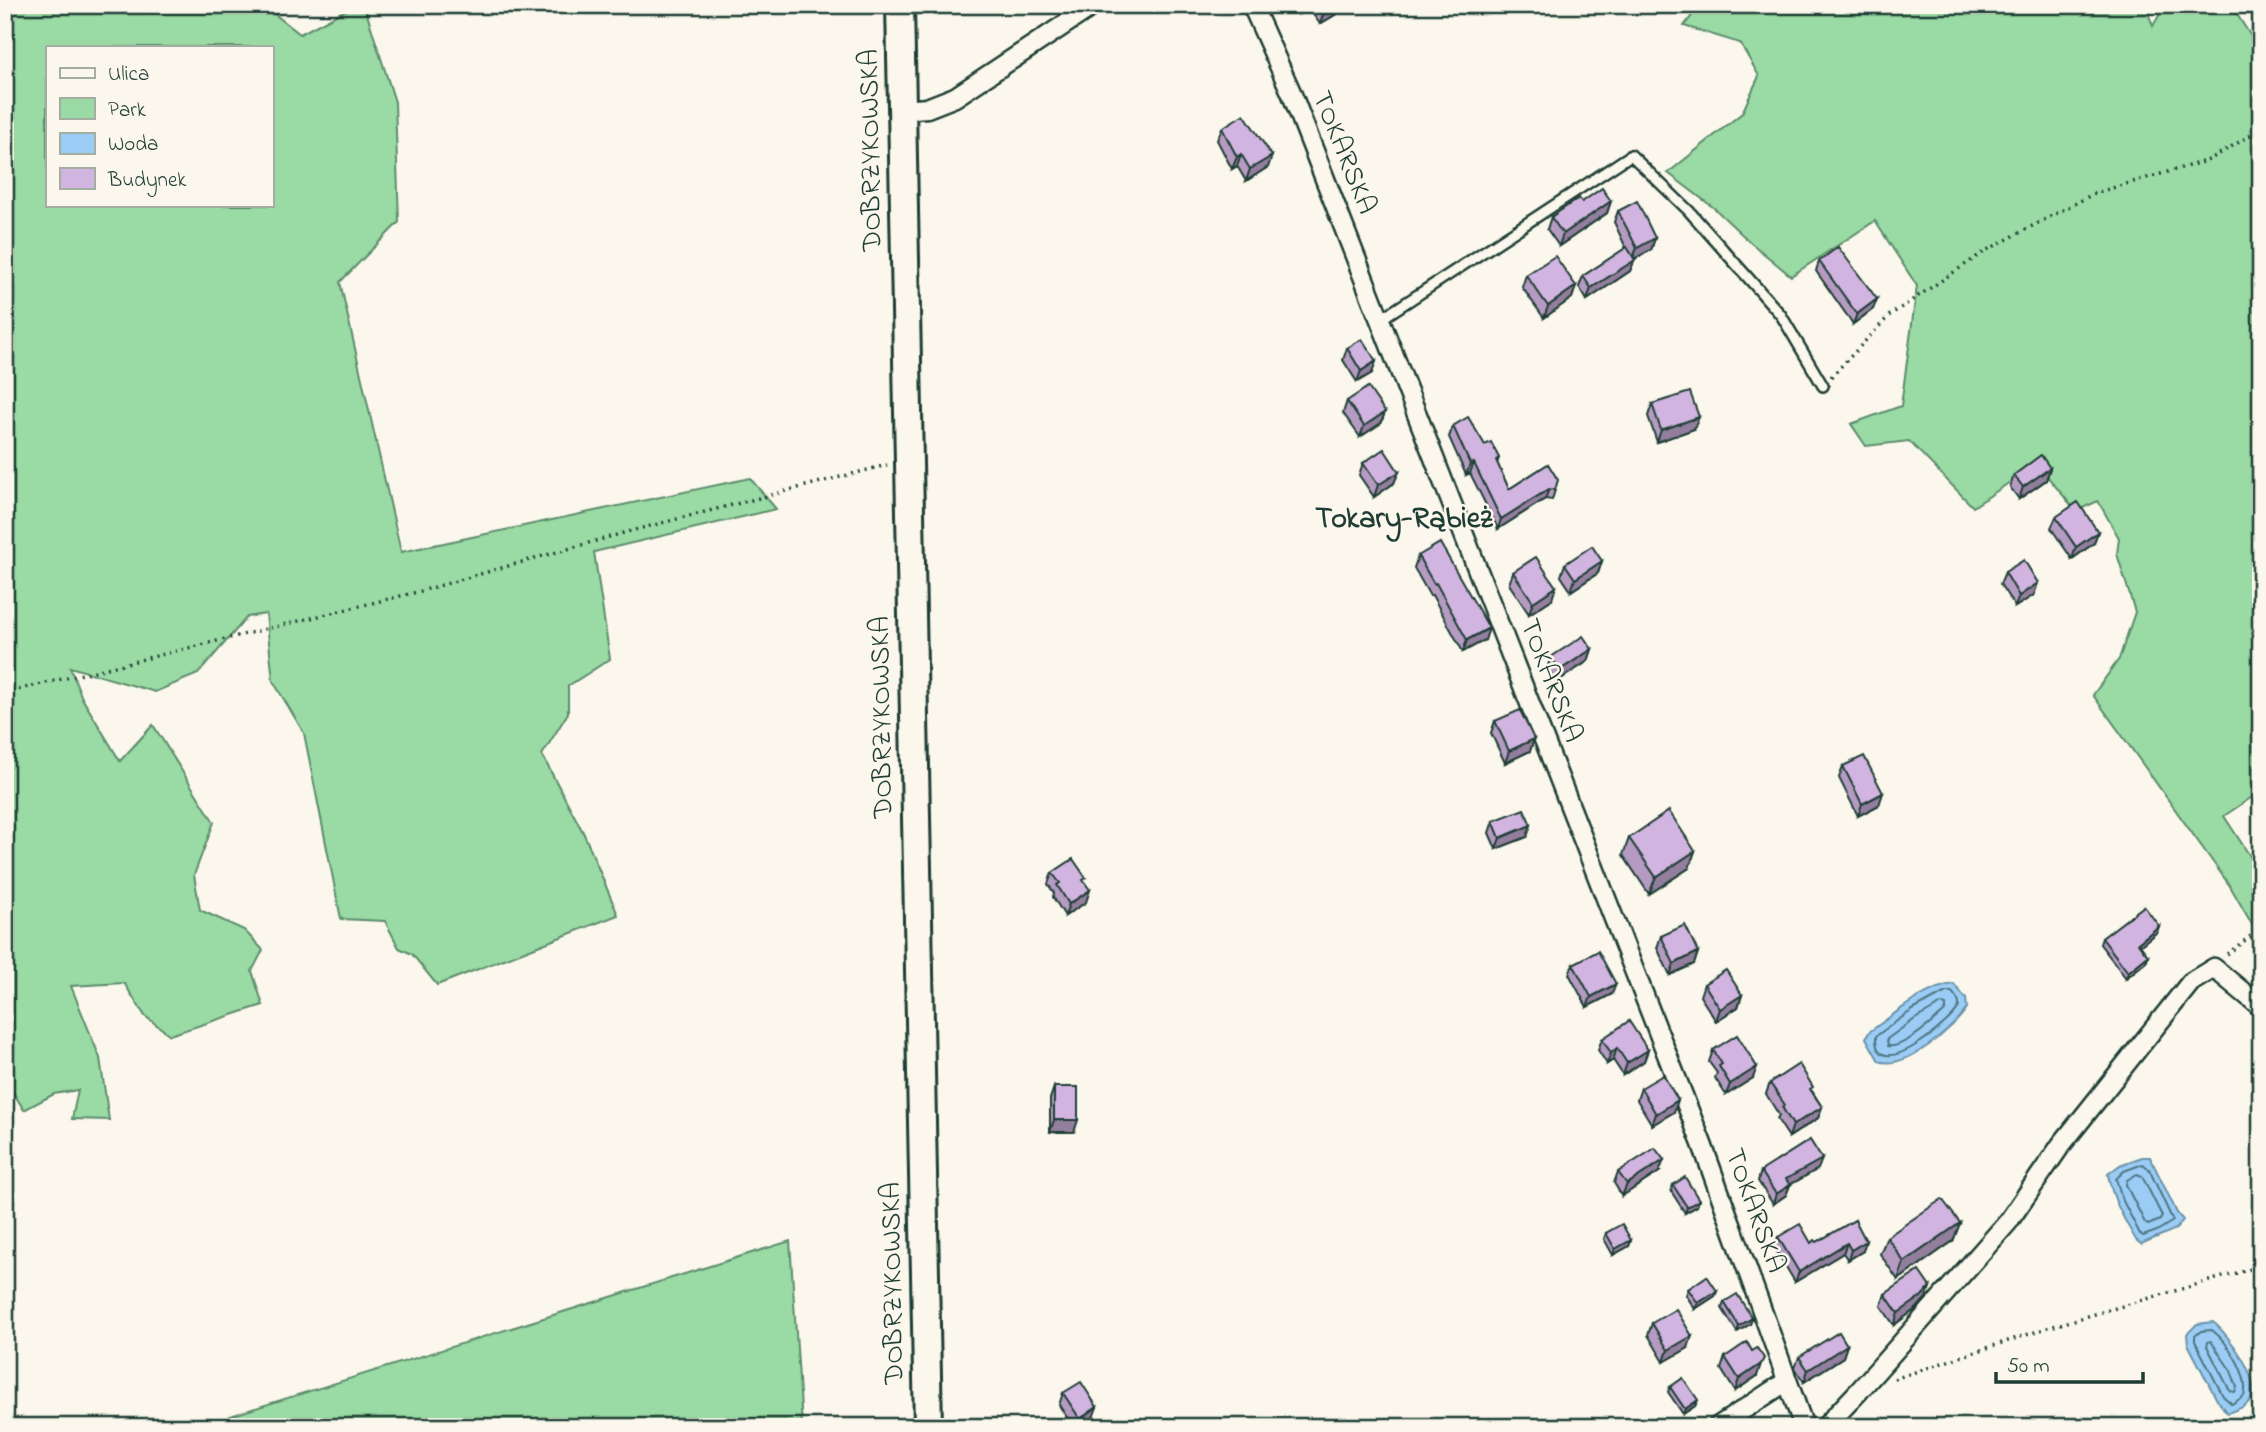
<svg xmlns="http://www.w3.org/2000/svg" width="2266" height="1432" font-family="'Indie Flower',sans-serif">
<rect width="100%" height="100%" fill="#fbf7ec"/>
<filter id="ink" filterUnits="userSpaceOnUse"><feTurbulence type="fractalNoise" baseFrequency=".0143" numOctaves="2"/><feDisplacementMap in="SourceGraphic" scale="14" xChannelSelector="R" yChannelSelector="G"/><feConvolveMatrix kernelMatrix="1 2 1 2 8 2 1 2 1" color-interpolation-filters="sRGB"/></filter>
<g filter="url(#ink)">
<!-- green -->
<g fill="#9adaa4" stroke="#5c8c6c" stroke-width="2" fill-rule="evenodd">
<path d="M 5,5 L 263,5 L 300,34 L 355,5 L 364,5 L 395,102 L 399,222 L 340,282 L 401,552 L 750,478 L 776,509 L 594,552 L 610,659 L 568,686 L 568,713 L 542,755 L 584,834 L 618,915 L 437,985 L 412,954 L 399,948 L 385,921 L 341,919 L 304,733 L 273,681 L 266,614 L 247,617 L 198,674 L 155,692 L 70,667 L 82,698 L 120,761 L 153,725 L 214,822 L 194,875 L 200,910 L 244,930 L 263,950 L 252,971 L 263,1005 L 170,1035 L 145,1016 L 124,983 L 71,986 L 100,1058 L 109,1120 L 72,1119 L 78,1090 L 54,1094 L 24,1110 L 8,1084 L 5,1084 ZM 47,47 L 271,47 L 271,205 L 47,205 Z"/>
<polygon points="1700,5 2145,5 2153,26 2165,5 2231,5 2261,52 2261,791 2224,816 2261,873 2261,940 2230,886 2093,695 2119,659 2135,612 2117,554 2119,538 2098,501 2076,511 2037,464 1973,507 1909,441 1866,446 1851,424 1901,406 1917,286 1875,221 1791,276 1751,243 1714,208 1668,173 1742,113 1759,76 1740,43 1684,26"/>
<polygon points="790,1241 802,1425 795,1427 235,1427 230,1416"/>
</g>
<!-- water -->
<g fill="#9accf6" stroke="#6993a8" stroke-width="2">
<path d="M 1954,984 L 1966,999 L 1967,1008 C 1954,1028 1905,1071 1879,1061 L 1866,1038 L 1869,1032 C 1894,1015 1923,988 1954,984 Z"/>
<path d="M 2142,1157 L 2150,1157 L 2177,1213 L 2183,1220 L 2176,1229 L 2141,1244 L 2136,1240 C 2124,1219 2112,1199 2108,1174 L 2120,1165 Z"/>
<path d="M 2213,1322 C 2228,1334 2262,1379 2251,1399 C 2246,1407 2236,1410 2227,1413 L 2217,1400 L 2188,1344 L 2187,1334 L 2197,1324 Z"/>
</g>
<g fill="none" stroke-linecap="round" stroke-linejoin="round">
<!-- shore -->
<g stroke="#507682" stroke-width="2">
<path d="M 1946,992 L 1952,992 C 1955,996 1960,1001 1959,1006 C 1957,1017 1874,1089 1876,1036 L 1911,1011 Z"/>
<path d="M 1942,1004 L 1946,1005 L 1946,1010 C 1934,1021 1903,1049 1888,1046 L 1887,1039 L 1915,1019 Z"/>
<polygon points="2143,1164 2149,1169 2173,1221 2157,1231 2143,1236 2140,1234 2123,1201 2116,1179 2124,1171"/>
<polygon points="2137,1174 2142,1176 2162,1216 2160,1220 2148,1225 2145,1223 2126,1185 2127,1180"/>
<path d="M 2212,1330 C 2228,1342 2250,1376 2244,1396 L 2232,1404 L 2223,1396 L 2195,1341 L 2195,1336 L 2201,1331 Z"/>
<polygon points="2211,1341 2231,1371 2237,1387 2235,1392 2230,1391 2207,1346 2208,1342"/>
</g>
<defs>
<polyline id="lane" points="1381,319 1631,155 1689,211 1781,315 1823,386"/>
<g id="street">
<polyline points="1252,5 1291,92 1702,1144 1804,1427"/>
<polyline points="902,110 927,108 955,97 1094,5"/>
<polyline points="1717,1427 1787,1381"/>
<polyline points="1825,1427 1859,1391 2008,1222 2061,1145 2191,982 2214,968 2261,1007"/>
</g>
<polyline id="secondary" points="900,5 928,1427"/>
</defs>
<!-- lane casing -->
<use href="#lane" stroke="#1f3d34" stroke-width="14"/>
<!-- street casing -->
<use href="#street" stroke="#1f3d34" stroke-width="23"/>
<!-- secondary casing -->
<use href="#secondary" stroke="#1f3d34" stroke-width="32"/>
<!-- path -->
<g stroke="#1f3d34" stroke-width="3.5" stroke-dasharray="2 5" stroke-linecap="butt">
<polyline points="1831,377 1890,315 1987,250 2095,193 2209,160 2261,129"/>
<polyline points="5,693 421,591 627,532 887,465"/>
<polyline points="2227,954 2261,928"/>
<polyline points="1894,1379 2050,1327 2261,1266"/>
</g>
<!-- lane -->
<use href="#lane" stroke="#fbf7ec" stroke-width="9"/>
<!-- street -->
<use href="#street" stroke="#fbf7ec" stroke-width="18"/>
<!-- secondary -->
<use href="#secondary" stroke="#fbf7ec" stroke-width="26"/>
</g>
<!-- wall -->
<g fill="#b59bc2" stroke="#1f3d34" stroke-width="2">
<polygon points="1293,5 1341,5 1338,13 1320,24 1309,9 1299,14"/>
<polygon points="1222,128 1268,167 1246,181 1237,166 1232,169 1217,140"/>
<polygon points="1611,201 1607,213 1559,246 1547,229 1551,217 1582,202"/>
<polygon points="1618,211 1655,238 1651,250 1634,259 1630,271 1587,300 1579,287 1583,276 1626,248 1614,222"/>
<polygon points="1819,261 1877,299 1873,309 1853,324 1816,271"/>
<polygon points="1526,275 1576,286 1572,298 1544,318 1522,287"/>
<polygon points="1347,348 1376,361 1372,373 1357,382 1343,360"/>
<polygon points="1347,401 1385,412 1381,423 1360,437 1343,413"/>
<polygon points="1652,404 1694,429 1657,442 1648,416"/>
<polygon points="1453,426 1485,445 1499,458 1497,464 1509,489 1548,464 1555,490 1552,500 1545,499 1498,529 1470,473 1466,475 1449,437"/>
<polygon points="1363,463 1394,483 1374,497 1359,475"/>
<polygon points="2050,468 2046,480 2019,499 2010,487 2014,475"/>
<polygon points="2056,517 2094,543 2072,559 2051,528"/>
<polygon points="1418,556 1485,640 1463,652 1432,595 1430,596 1414,568"/>
<polygon points="1602,561 1598,573 1571,591 1561,576 1565,564"/>
<polygon points="1513,572 1552,599 1529,614 1509,584"/>
<polygon points="2005,572 2034,595 2015,607 2000,584"/>
<polygon points="1592,649 1588,661 1556,682 1547,668 1551,657"/>
<polygon points="1495,721 1534,739 1530,751 1505,763 1491,733"/>
<polygon points="1843,766 1879,805 1858,816 1839,778"/>
<polygon points="1493,821 1527,837 1496,849 1489,833"/>
<polygon points="1629,838 1695,851 1689,868 1649,894 1623,855"/>
<polygon points="1052,873 1084,882 1086,902 1065,916 1053,897 1054,893 1048,884"/>
<polygon points="2159,926 2157,932 2140,945 2148,956 2146,962 2126,978 2100,944 2102,938"/>
<polygon points="1661,936 1698,952 1694,964 1670,975 1657,948"/>
<polygon points="1573,964 1612,994 1587,1007 1569,974"/>
<polygon points="1704,984 1742,995 1738,1007 1716,1021 1700,996"/>
<polygon points="1602,1039 1648,1050 1644,1061 1623,1075 1613,1060 1607,1064 1598,1050"/>
<polygon points="1713,1050 1753,1078 1726,1095 1715,1078 1717,1073 1709,1062"/>
<polygon points="1770,1083 1812,1091 1822,1107 1818,1118 1789,1137 1777,1119 1779,1115 1766,1094"/>
<polygon points="1054,1087 1074,1132 1050,1132 1050,1099"/>
<polygon points="1641,1088 1674,1112 1652,1125 1637,1100"/>
<polygon points="1818,1169 1790,1185 1786,1195 1773,1204 1758,1181 1761,1171"/>
<polygon points="1618,1172 1659,1172 1622,1196 1614,1183"/>
<polygon points="1673,1185 1699,1200 1697,1206 1685,1213 1671,1191"/>
<polygon points="1855,1220 1863,1251 1848,1260 1843,1253 1795,1282 1774,1247 1778,1237 1811,1243 1817,1242"/>
<polygon points="1960,1223 1953,1241 1898,1280 1880,1254 1887,1237"/>
<polygon points="1606,1233 1631,1240 1629,1246 1613,1255 1604,1239"/>
<polygon points="1930,1287 1926,1298 1917,1308 1894,1325 1881,1306 1885,1294"/>
<polygon points="1688,1289 1717,1291 1715,1296 1695,1309 1686,1295"/>
<polygon points="1724,1302 1752,1318 1750,1324 1737,1332 1722,1308"/>
<polygon points="1652,1323 1688,1348 1664,1362 1648,1335"/>
<polygon points="1847,1345 1843,1357 1804,1382 1795,1368 1799,1357"/>
<polygon points="1752,1351 1757,1376 1735,1391 1721,1369 1725,1357"/>
<polygon points="1670,1387 1695,1406 1683,1414 1668,1392"/>
<polygon points="1063,1393 1093,1418 1081,1427 1073,1427 1059,1405"/>
</g>
<!-- shaded-wall -->
<g fill="#937e9e" stroke="#1f3d34" stroke-width="2">
<polygon points="1302,5 1310,5 1309,9 1299,14"/>
<polygon points="1336,5 1341,5 1338,13 1320,24 1324,12"/>
<polygon points="1241,154 1237,166 1232,169 1237,157"/>
<polygon points="1272,156 1268,167 1246,181 1250,169"/>
<polygon points="1611,201 1607,213 1559,246 1563,234"/>
<polygon points="1655,238 1651,250 1632,260 1637,248"/>
<polygon points="1635,260 1630,271 1587,300 1591,288"/>
<polygon points="1576,286 1572,298 1544,318 1548,306"/>
<polygon points="1877,299 1873,309 1853,324 1857,314"/>
<polygon points="1376,361 1372,373 1357,382 1361,371"/>
<polygon points="1385,412 1381,423 1360,437 1364,426"/>
<polygon points="1699,417 1694,429 1657,442 1661,430"/>
<polygon points="1474,463 1470,473 1466,475 1470,464"/>
<polygon points="2050,468 2046,480 2019,499 2023,487"/>
<polygon points="1399,472 1394,483 1374,497 1378,485"/>
<polygon points="1549,489 1545,499 1498,529 1501,519"/>
<polygon points="2098,532 2094,543 2072,559 2076,547"/>
<polygon points="1602,561 1598,573 1571,591 1575,579"/>
<polygon points="2038,583 2034,595 2015,607 2019,596"/>
<polygon points="1556,587 1552,599 1529,614 1533,602"/>
<polygon points="1489,628 1485,640 1463,652 1467,640"/>
<polygon points="1592,649 1588,661 1556,682 1560,670"/>
<polygon points="1534,739 1530,751 1505,763 1509,751"/>
<polygon points="1883,793 1879,805 1858,816 1862,804"/>
<polygon points="1531,825 1527,837 1496,849 1500,838"/>
<polygon points="1695,851 1689,868 1649,894 1656,877"/>
<polygon points="1090,890 1086,902 1065,916 1069,904"/>
<polygon points="2159,926 2157,932 2136,949 2138,943"/>
<polygon points="1698,952 1694,964 1670,975 1674,964"/>
<polygon points="2148,956 2146,962 2126,978 2128,972"/>
<polygon points="1616,984 1612,994 1587,1007 1591,997"/>
<polygon points="1742,995 1738,1007 1716,1021 1720,1009"/>
<polygon points="1617,1048 1613,1060 1607,1064 1611,1053"/>
<polygon points="1648,1050 1644,1061 1623,1075 1627,1063"/>
<polygon points="1757,1067 1753,1078 1726,1095 1730,1084"/>
<polygon points="1678,1100 1674,1112 1652,1125 1656,1114"/>
<polygon points="1822,1107 1818,1118 1789,1137 1793,1125"/>
<polygon points="1054,1120 1078,1120 1074,1132 1050,1132"/>
<polygon points="1822,1159 1818,1169 1782,1189 1786,1179"/>
<polygon points="1664,1160 1659,1172 1622,1196 1627,1184"/>
<polygon points="1790,1185 1786,1195 1773,1204 1776,1194"/>
<polygon points="1699,1200 1697,1206 1685,1213 1687,1207"/>
<polygon points="1960,1223 1953,1241 1898,1280 1904,1262"/>
<polygon points="1631,1240 1629,1246 1613,1255 1615,1249"/>
<polygon points="1866,1241 1863,1251 1848,1260 1851,1250"/>
<polygon points="1847,1243 1843,1253 1795,1282 1799,1272"/>
<polygon points="1930,1287 1926,1298 1917,1308 1894,1325 1898,1313"/>
<polygon points="1717,1291 1715,1296 1695,1309 1698,1303"/>
<polygon points="1752,1318 1750,1324 1737,1332 1739,1326"/>
<polygon points="1692,1336 1688,1348 1664,1362 1668,1350"/>
<polygon points="1847,1345 1843,1357 1804,1382 1808,1370"/>
<polygon points="1761,1364 1757,1376 1735,1391 1739,1379"/>
<polygon points="1698,1400 1695,1406 1683,1414 1685,1409"/>
<polygon points="1097,1407 1093,1418 1081,1427 1077,1427 1080,1419"/>
</g>
<!-- building -->
<g fill="#d2b4e1" stroke="#1f3d34" stroke-width="2">
<polygon points="1319,5 1336,5 1324,12"/>
<polygon points="1244,114 1272,156 1250,169 1241,154 1237,157 1222,128"/>
<polygon points="1602,188 1611,201 1563,234 1551,217 1579,198 1582,202"/>
<polygon points="1637,201 1655,238 1637,248 1618,211"/>
<polygon points="1627,247 1635,260 1591,288 1583,276"/>
<polygon points="1838,247 1877,299 1857,314 1819,261"/>
<polygon points="1555,256 1576,286 1548,306 1526,275"/>
<polygon points="1362,339 1376,361 1361,371 1347,348"/>
<polygon points="1368,387 1385,412 1364,426 1347,401"/>
<polygon points="1690,392 1699,417 1661,430 1652,404"/>
<polygon points="1468,417 1485,445 1491,442 1499,458 1496,460 1509,489 1548,464 1558,480 1555,490 1549,489 1501,519 1474,463 1470,464 1453,426"/>
<polygon points="1384,449 1399,472 1378,485 1363,463"/>
<polygon points="2041,455 2050,468 2023,487 2014,475"/>
<polygon points="2078,502 2098,532 2076,547 2056,517"/>
<polygon points="1440,543 1489,628 1467,640 1436,583 1434,584 1418,556"/>
<polygon points="1592,546 1602,561 1575,579 1565,564"/>
<polygon points="1536,557 1556,587 1533,602 1513,572"/>
<polygon points="2024,560 2038,583 2019,596 2005,572"/>
<polygon points="1583,636 1592,649 1560,670 1551,657"/>
<polygon points="1520,710 1534,739 1509,751 1495,721"/>
<polygon points="1864,756 1883,793 1862,804 1843,766"/>
<polygon points="1524,809 1531,825 1500,838 1493,821"/>
<polygon points="1669,811 1695,851 1656,877 1629,838"/>
<polygon points="1073,859 1086,878 1083,880 1090,890 1069,904 1057,885 1060,883 1052,873"/>
<polygon points="2144,906 2159,926 2138,943 2148,956 2128,972 2102,938"/>
<polygon points="1685,925 1698,952 1674,964 1661,936"/>
<polygon points="1598,951 1616,984 1591,997 1573,964"/>
<polygon points="1726,970 1742,995 1720,1009 1704,984"/>
<polygon points="1629,1021 1648,1050 1627,1063 1617,1048 1611,1053 1602,1039"/>
<polygon points="1737,1035 1757,1067 1730,1084 1719,1066 1722,1064 1713,1050"/>
<polygon points="1799,1064 1813,1087 1810,1089 1822,1107 1793,1125 1782,1107 1785,1105 1770,1083"/>
<polygon points="1663,1075 1678,1100 1656,1114 1641,1088"/>
<rect x="1054" y="1087" width="24" height="33"/>
<polygon points="1810,1140 1822,1159 1786,1179 1790,1185 1776,1194 1761,1171"/>
<polygon points="1655,1148 1664,1160 1627,1184 1618,1172"/>
<polygon points="1685,1177 1699,1200 1687,1207 1673,1185"/>
<polygon points="1942,1199 1960,1223 1904,1262 1887,1237"/>
<polygon points="1855,1220 1866,1241 1851,1250 1847,1243 1799,1272 1778,1237 1800,1224 1811,1243 1815,1240 1817,1242"/>
<polygon points="1622,1224 1631,1240 1615,1249 1606,1233"/>
<polygon points="1919,1271 1930,1287 1921,1297 1898,1313 1885,1294"/>
<polygon points="1707,1276 1717,1291 1698,1303 1688,1289"/>
<polygon points="1737,1294 1752,1318 1739,1326 1724,1302"/>
<polygon points="1676,1309 1692,1336 1668,1350 1652,1323"/>
<polygon points="1839,1332 1847,1345 1808,1370 1799,1357"/>
<polygon points="1747,1342 1752,1351 1757,1348 1764,1358 1761,1364 1739,1379 1725,1357"/>
<polygon points="1683,1378 1698,1400 1685,1409 1670,1387"/>
<polygon points="1081,1382 1097,1407 1080,1419 1063,1393"/>
</g>
</g>
<g text-anchor="middle" dominant-baseline="central" stroke-width="5" stroke-linejoin="round" paint-order="stroke">
<!-- street labels -->
<g font-size="28" fill="#1f3d34" stroke="#fbf7ec">
<text transform="translate(872 150) rotate(-91)">DOBRZYKOWSKA</text>
<text transform="translate(1343 153) rotate(68)">TOKARSKA</text>
<text transform="translate(1550 681) rotate(69)">TOKARSKA</text>
<text transform="translate(883 717) rotate(-91)">DOBRZYKOWSKA</text>
<text transform="translate(1754 1211) rotate(70)">TOKARSKA</text>
<text transform="translate(894 1283) rotate(-91)">DOBRZYKOWSKA</text>
</g>
<!-- neighbourhood labels -->
<g font-size="30" font-weight="bold" fill="#1f3d34" stroke="#fbf7ec">
<text x="1404" y="520">Tokary-Rąbież</text>
</g>
</g>
<!-- margin -->
<rect width="2266" height="1432" fill="none" stroke="#fbf7ec" stroke-width="28"/>
<rect x="14" y="14" width="2238" height="1404" fill="none" stroke="#1f3d34" stroke-width="2.5" filter="url(#ink)"/>
<!-- legend -->
<rect x="46" y="46" width="228" height="161" fill="#fbf7ec" stroke="#a3ada2" stroke-width="2"/>
<rect x="60" y="68" width="35" height="10" fill="#fbf7ec" stroke="#a3ada2" stroke-width="2"/>
<text x="108" y="80" font-size="21" fill="#1f3d34">Ulica</text>
<rect x="60" y="98" width="35" height="21" fill="#9adaa4" stroke="#a3ada2" stroke-width="2"/>
<text x="108" y="116" font-size="21" fill="#1f3d34">Park</text>
<rect x="60" y="133" width="35" height="21" fill="#9accf6" stroke="#a3ada2" stroke-width="2"/>
<text x="108" y="150" font-size="21" fill="#1f3d34">Woda</text>
<rect x="60" y="168" width="35" height="21" fill="#d2b4e1" stroke="#a3ada2" stroke-width="2"/>
<text x="108" y="186" font-size="21" fill="#1f3d34">Budynek</text>
<!-- scale -->
<path d="M1996 1372v10h147v-10" fill="none" stroke="#1f3d34" stroke-width="3.5"/>
<text x="2007" y="1372" font-size="21" fill="#1f3d34" stroke="#fbf7ec" stroke-width="5" paint-order="stroke">50 m</text>
</svg>
